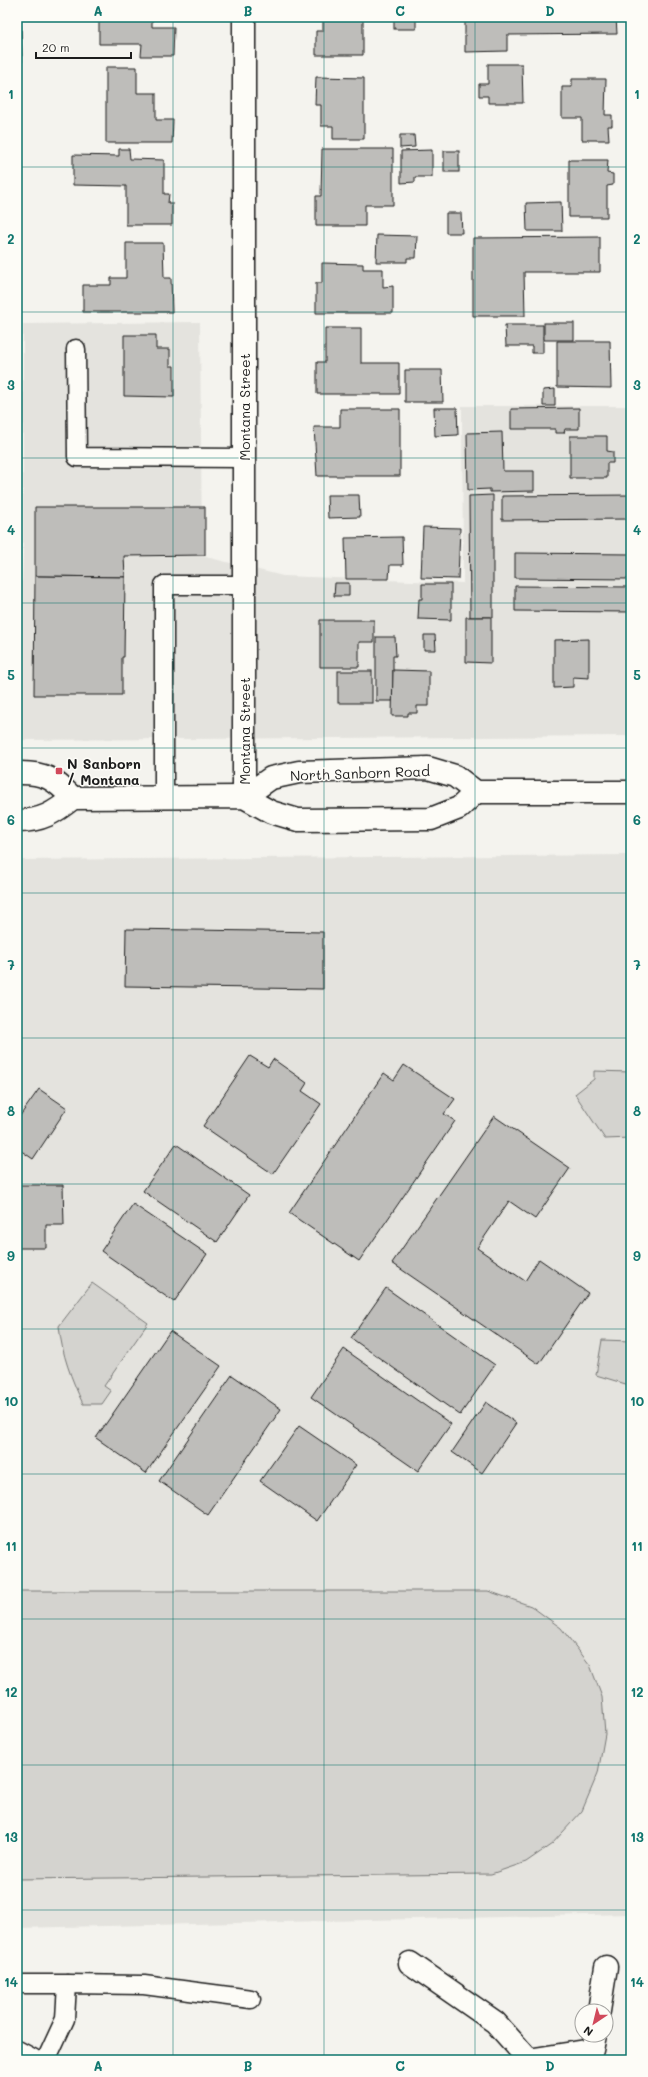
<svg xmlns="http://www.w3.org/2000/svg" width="648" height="2077" font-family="Mali,sans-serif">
<rect width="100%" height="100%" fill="#f4f3ee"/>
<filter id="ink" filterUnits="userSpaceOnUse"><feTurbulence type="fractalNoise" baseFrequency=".025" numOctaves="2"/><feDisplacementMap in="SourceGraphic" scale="8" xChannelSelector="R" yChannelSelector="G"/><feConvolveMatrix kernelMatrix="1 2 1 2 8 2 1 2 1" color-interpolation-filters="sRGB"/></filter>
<g filter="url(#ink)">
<!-- built -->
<g fill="#e4e3de">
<polygon points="200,322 202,556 283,576 463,583 462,406 631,406 631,736 17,740 17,581 22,581 23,554 23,324"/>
<polygon points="631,855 631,1914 17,1928 17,860"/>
</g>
<!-- green -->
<g fill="#d4d3cf" stroke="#787876">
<polygon points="594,1071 631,1072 631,1138 605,1139 575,1094 594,1079"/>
<path d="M 92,1283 L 148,1323 L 104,1386 L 111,1391 L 102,1404 L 83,1404 C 71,1378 62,1355 59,1326 Z"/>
<polygon points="602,1340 631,1341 629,1385 596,1375"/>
<polygon points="17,1591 488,1591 531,1606 561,1628 590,1665 602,1697 605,1734 598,1773 582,1811 552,1844 526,1862 491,1874 17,1879"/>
</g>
<!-- building -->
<g fill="#bebdba" stroke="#1c1c1c">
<polygon points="99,17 152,17 152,27 174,27 173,56 141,56 142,44 99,44"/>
<polygon points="323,17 363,17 363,55 316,55 316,31 323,31"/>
<rect x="394" y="17" width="22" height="12"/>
<polygon points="465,17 616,17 617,34 507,35 507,51 465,52"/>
<polygon points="17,25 21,25 22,62 17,62"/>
<polygon points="488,64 522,64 523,103 488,103 488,96 479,96 479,84 488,84"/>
<rect x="17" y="65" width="4" height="27"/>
<polygon points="106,67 137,67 137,93 156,93 156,120 173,120 172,143 106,143"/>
<polygon points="316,77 364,78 364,139 333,139 333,126 321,126 321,105 315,105"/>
<polygon points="572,79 606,79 605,115 612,115 612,126 608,126 609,140 582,140 582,118 562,118 562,87 572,87"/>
<polygon points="400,135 414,135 415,147 400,148"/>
<polygon points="119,149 129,149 130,159 164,160 164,194 169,194 168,203 172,203 172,225 126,225 126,186 73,185 73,155 119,156"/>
<polygon points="322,149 393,149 393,205 365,205 365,226 316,226 316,196 321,196"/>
<polygon points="432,150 432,177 415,177 415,182 401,183 401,151"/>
<rect x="444" y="151" width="15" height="21"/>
<rect x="17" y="155" width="4" height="20"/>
<polygon points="569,160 608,160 607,173 613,174 613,185 607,186 607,217 569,217"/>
<polygon points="561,202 562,231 527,231 526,203"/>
<polygon points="446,213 461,213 462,233 446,233"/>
<polygon points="377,235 417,236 416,258 407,258 407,262 376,262"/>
<polygon points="600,237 600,272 524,272 525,316 473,316 473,238"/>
<polygon points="126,243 163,243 164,278 171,278 172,312 83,312 83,285 111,285 111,278 126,278"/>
<polygon points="322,263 363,264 363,269 383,269 383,287 393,286 393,313 316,313 316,283 322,283"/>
<rect x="544" y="323" width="30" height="17"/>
<polygon points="505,325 543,325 543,353 532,353 532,346 506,346"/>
<polygon points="325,328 361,328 361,363 399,363 399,394 317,394 317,362 325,362"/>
<polygon points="124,335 156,335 156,349 170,349 170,366 174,366 174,397 124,396"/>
<polygon points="557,341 610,341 611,388 557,387"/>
<polygon points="405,370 442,370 443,402 405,402"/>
<polygon points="555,389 555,406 543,406 543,390"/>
<polygon points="434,408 457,408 458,435 435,436"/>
<polygon points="579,408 579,429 565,429 564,433 555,433 555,429 511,429 511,409"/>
<polygon points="340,409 400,409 400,476 317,476 314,427 340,427"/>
<polygon points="502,432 503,471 534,471 534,491 490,492 490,489 468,490 467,433"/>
<polygon points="570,436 607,436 607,451 613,452 613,463 607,463 607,478 570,478"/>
<polygon points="327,495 359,495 360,517 328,518"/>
<polygon points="493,495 493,617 470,617 469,496"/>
<polygon points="631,495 631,519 502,520 502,496"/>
<polygon points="35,507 205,507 205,555 124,556 125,577 35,576"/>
<polygon points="423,527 460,528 458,579 421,578"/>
<polygon points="402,537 403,565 390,565 389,579 346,579 345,538"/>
<polygon points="515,553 631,554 631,579 515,578"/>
<polygon points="35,576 125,577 124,657 122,657 122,695 34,695"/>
<polygon points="335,583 349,583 349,596 334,596"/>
<polygon points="422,584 451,584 451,620 418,619 419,599 422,599"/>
<polygon points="515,586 631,587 631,612 515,611"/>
<polygon points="466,617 491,617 491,663 466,662"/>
<polygon points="320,620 374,620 374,642 359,642 359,667 320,667"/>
<polygon points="424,635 435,635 436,650 424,650"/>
<polygon points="376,637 395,637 396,656 393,656 393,701 376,701"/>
<polygon points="589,639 589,678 573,677 573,687 554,688 554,640"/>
<polygon points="393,670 429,671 429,706 417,706 417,713 408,713 408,716 392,716"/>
<rect x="338" y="671" width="34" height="32"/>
<polygon points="126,929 323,932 323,989 125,986"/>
<polygon points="250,1056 268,1067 273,1059 307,1083 302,1091 321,1104 273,1174 203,1126"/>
<polygon points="404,1065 455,1099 444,1114 455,1121 359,1261 289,1213 384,1073 394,1080"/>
<polygon points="39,1089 67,1108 33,1159 17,1148 17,1120"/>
<polygon points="494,1116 570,1168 535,1219 509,1201 477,1248 525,1281 539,1259 588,1293 539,1364 392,1263"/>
<polygon points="176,1144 249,1195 217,1242 143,1191"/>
<polygon points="17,1185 63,1185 64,1225 46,1225 46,1248 17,1248"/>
<polygon points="133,1204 207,1254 174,1302 101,1251"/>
<polygon points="386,1288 495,1365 460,1415 351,1338"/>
<polygon points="170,1331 221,1366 146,1473 96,1438"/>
<polygon points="344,1349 451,1424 418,1471 311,1397"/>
<polygon points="232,1375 281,1409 208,1515 159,1481"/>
<polygon points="486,1402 516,1423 482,1473 452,1452"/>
<polygon points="299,1426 356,1465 317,1521 260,1481"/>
</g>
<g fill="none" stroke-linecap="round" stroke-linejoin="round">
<defs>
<g id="service">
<polyline points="76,349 77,457 244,458"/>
<polyline points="164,798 164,585 244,585"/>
<polyline points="23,1984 67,1984"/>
<polyline points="46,2060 65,2019 67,1984 144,1985 251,1999"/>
</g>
<g id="minor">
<polyline points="244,17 244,797"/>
<polyline points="410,1963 495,2022 529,2060"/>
<polyline points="599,2011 606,1967"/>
<polyline points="17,2052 32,2060"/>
<polyline points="528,2060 592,2050 595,2035"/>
</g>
<g id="secondary">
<path d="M 17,773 C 45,772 54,779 73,798"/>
<polyline points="244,797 271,778 299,772 428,768 455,776 476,792 631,792"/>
<path d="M 17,821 C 42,821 54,813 73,798 L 244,797 L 271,812 L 298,820 L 431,819 L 459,808 L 476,792"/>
</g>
</defs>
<!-- service casing -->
<use href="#service" stroke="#1c1c1c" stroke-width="21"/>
<!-- minor casing -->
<use href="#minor" stroke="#1c1c1c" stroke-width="25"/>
<!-- secondary casing -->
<use href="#secondary" stroke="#1c1c1c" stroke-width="25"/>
<!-- service -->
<use href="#service" stroke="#fdfcf7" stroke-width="18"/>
<!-- minor -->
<use href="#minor" stroke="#fdfcf7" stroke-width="22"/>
<!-- secondary -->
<use href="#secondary" stroke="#fdfcf7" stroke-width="22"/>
</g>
</g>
<!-- grid -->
<path fill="none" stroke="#0f766e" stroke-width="1" stroke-opacity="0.55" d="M 173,17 L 173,2060M 324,17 L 324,2060M 475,17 L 475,2060M 17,167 L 631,167M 17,312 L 631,312M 17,458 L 631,458M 17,603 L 631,603M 17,748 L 631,748M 17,893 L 631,893M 17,1038 L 631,1038M 17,1184 L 631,1184M 17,1329 L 631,1329M 17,1474 L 631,1474M 17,1619 L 631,1619M 17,1765 L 631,1765M 17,1910 L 631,1910"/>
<!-- markers -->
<rect fill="#d1495b" stroke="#fdfcf7" stroke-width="1.5" x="55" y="767" width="8" height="8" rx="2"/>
<g text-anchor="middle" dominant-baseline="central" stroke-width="3" stroke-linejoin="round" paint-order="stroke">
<!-- street labels -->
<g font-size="14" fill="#1c1c1c" stroke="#fdfcf7">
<text transform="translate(244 407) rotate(-90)">Montana Street</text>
<text transform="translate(244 731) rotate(-90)">Montana Street</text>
<text transform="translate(360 773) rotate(-2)">North Sanborn Road</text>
</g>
<!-- poi labels -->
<g font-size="14" font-weight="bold" fill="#1c1c1c" stroke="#fdfcf7" text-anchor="start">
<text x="67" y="763">N Sanborn<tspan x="67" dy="16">/ Montana</tspan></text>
</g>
</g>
<!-- margin -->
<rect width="648" height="2077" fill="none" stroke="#fdfcf7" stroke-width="44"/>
<!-- north arrow -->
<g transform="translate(594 2023) rotate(215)"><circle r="19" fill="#fdfcf7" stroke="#a3a29f"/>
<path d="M0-3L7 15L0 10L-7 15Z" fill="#d1495b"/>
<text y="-6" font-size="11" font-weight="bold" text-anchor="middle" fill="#1c1c1c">N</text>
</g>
<!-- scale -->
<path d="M36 52v6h95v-6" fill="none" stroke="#1c1c1c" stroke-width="2"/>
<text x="42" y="52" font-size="12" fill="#1c1c1c" stroke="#fdfcf7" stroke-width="3" paint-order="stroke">20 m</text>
<rect x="22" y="22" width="604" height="2033" fill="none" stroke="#0f766e" stroke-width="1.5"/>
<g font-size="13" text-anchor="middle" font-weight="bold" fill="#0f766e">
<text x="98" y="16">A</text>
<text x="248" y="16">B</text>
<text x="400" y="16">C</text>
<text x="550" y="16">D</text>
<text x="11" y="99">1</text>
<text x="637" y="99">1</text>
<text x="11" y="244">2</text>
<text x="637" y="244">2</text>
<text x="11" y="390">3</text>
<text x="637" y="390">3</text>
<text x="11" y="535">4</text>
<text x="637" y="535">4</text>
<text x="11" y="680">5</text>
<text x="637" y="680">5</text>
<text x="11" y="825">6</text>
<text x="637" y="825">6</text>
<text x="11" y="970">7</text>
<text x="637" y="970">7</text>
<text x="11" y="1116">8</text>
<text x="637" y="1116">8</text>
<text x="11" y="1261">9</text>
<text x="637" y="1261">9</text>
<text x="11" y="1406">10</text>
<text x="637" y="1406">10</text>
<text x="11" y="1551">11</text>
<text x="637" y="1551">11</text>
<text x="11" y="1697">12</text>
<text x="637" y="1697">12</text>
<text x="11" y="1842">13</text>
<text x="637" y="1842">13</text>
<text x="11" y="1987">14</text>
<text x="637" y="1987">14</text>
<text x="98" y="2071">A</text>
<text x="248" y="2071">B</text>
<text x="400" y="2071">C</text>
<text x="550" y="2071">D</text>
</g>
</svg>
